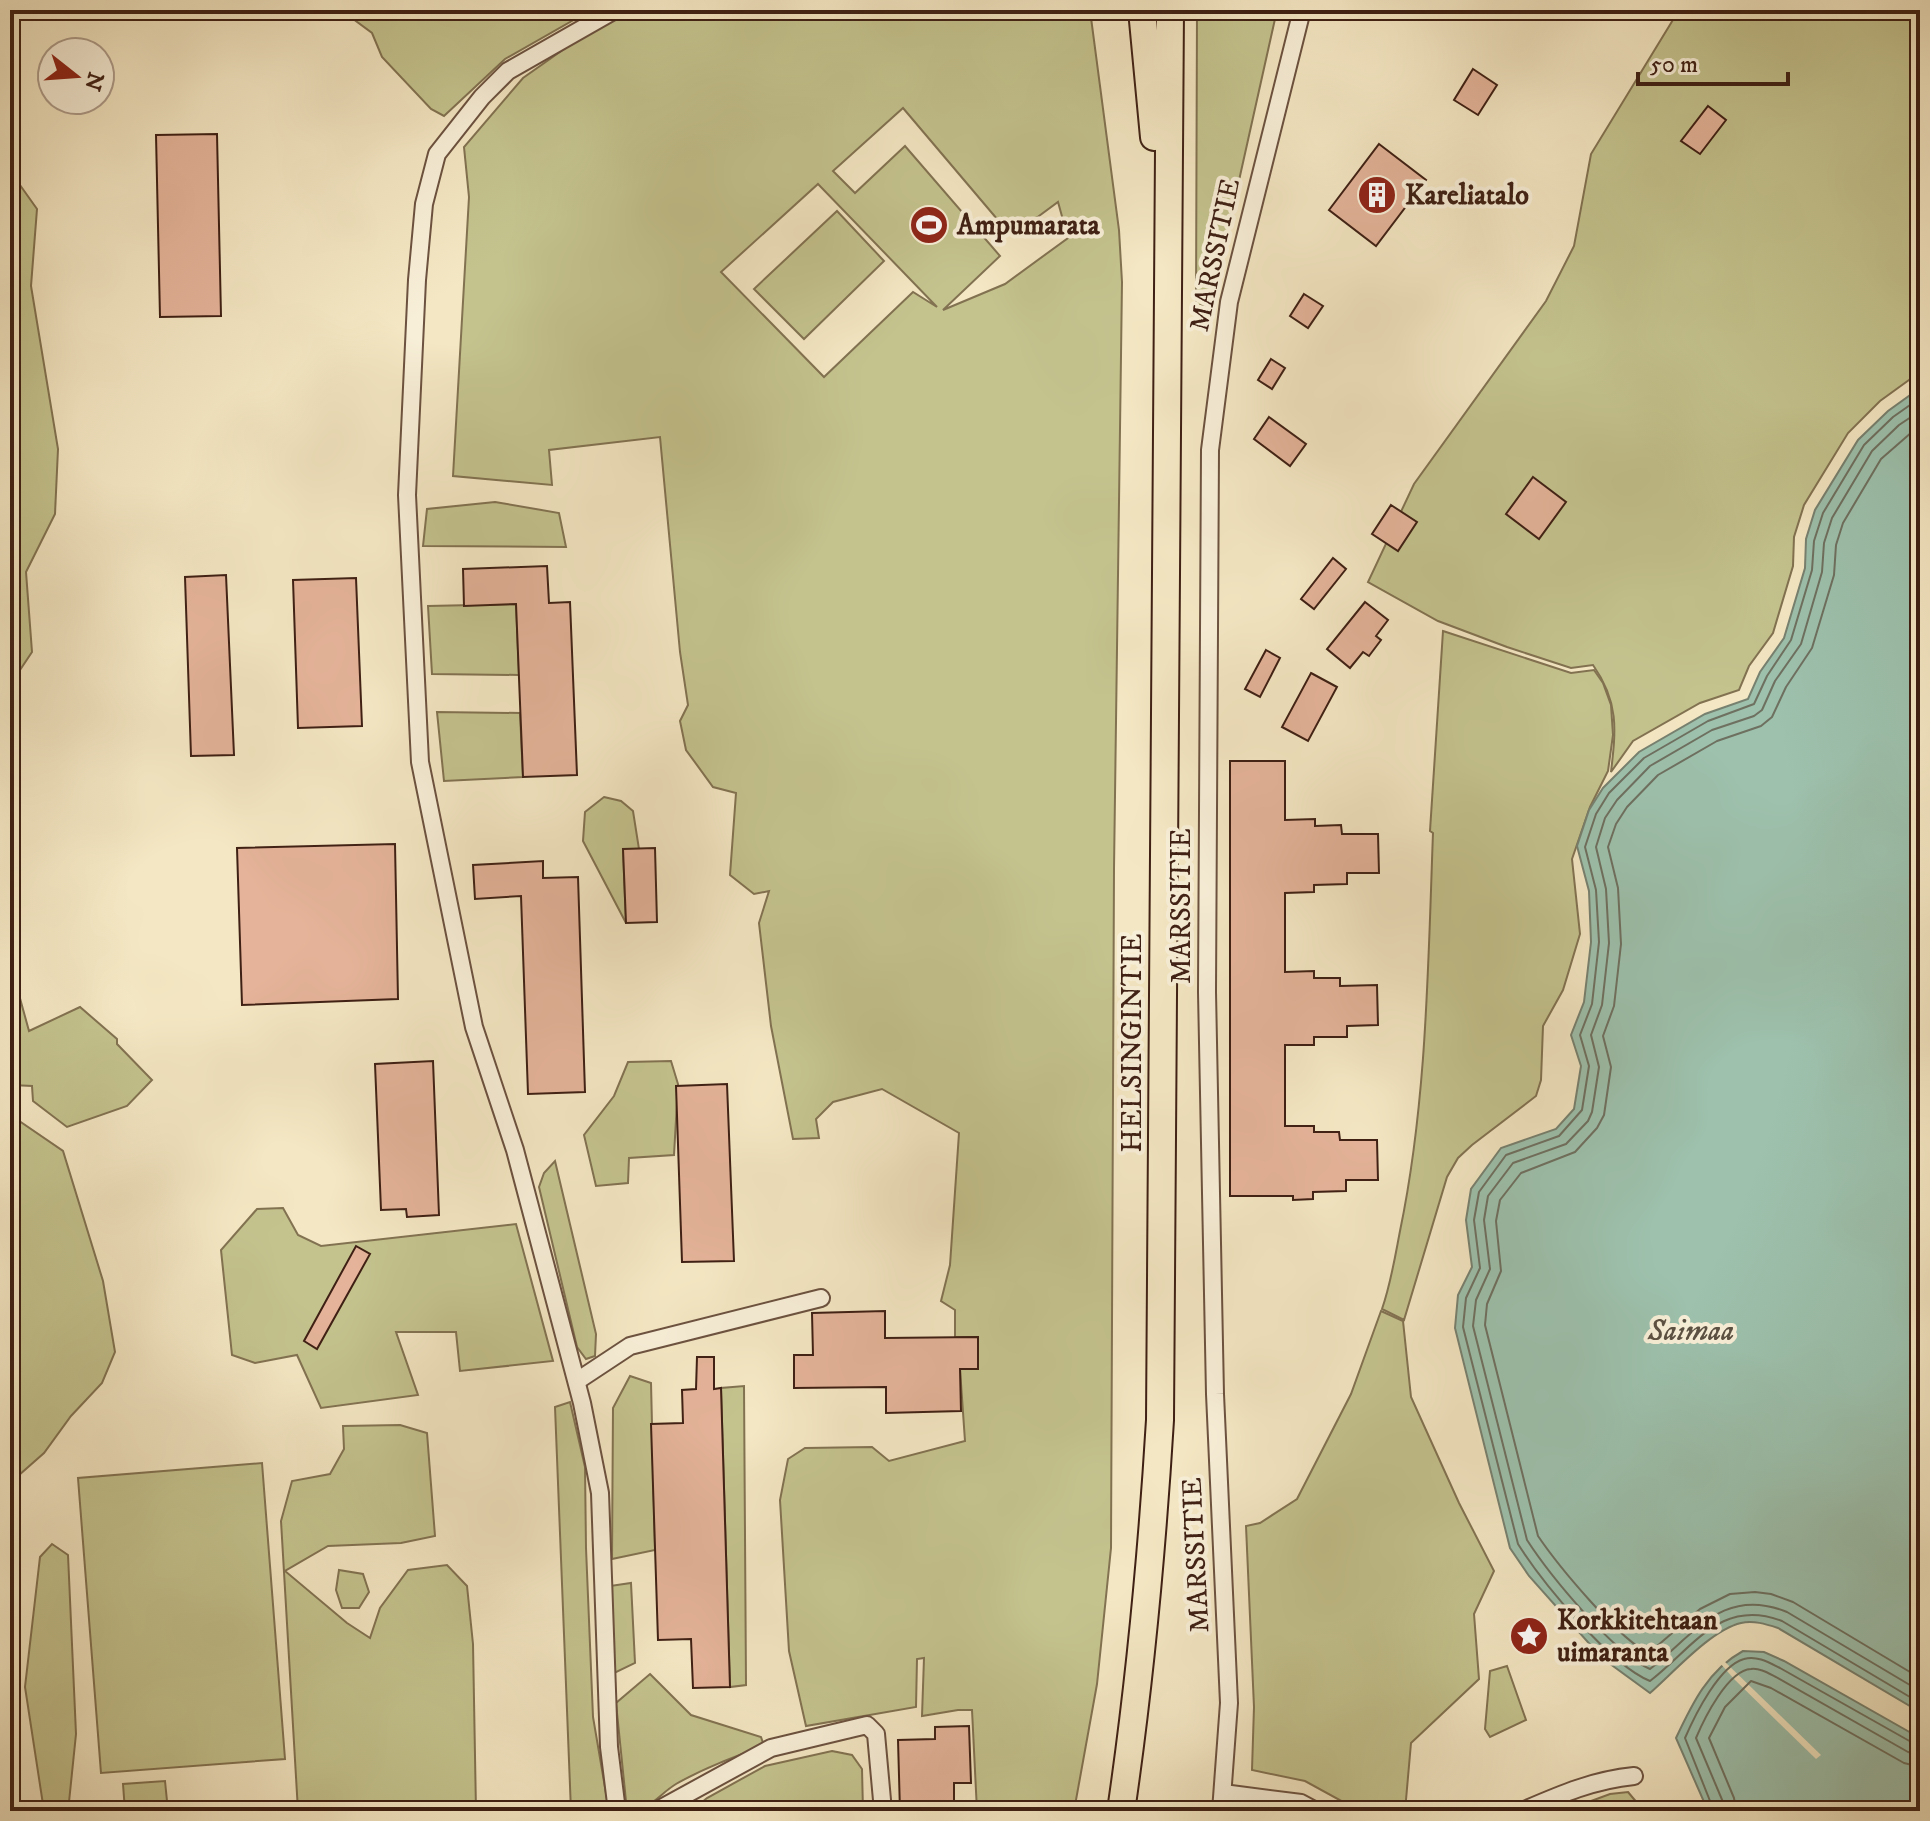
<svg xmlns="http://www.w3.org/2000/svg" width="1930" height="1821" font-family="'IM FELL DW Pica',serif">
<rect width="100%" height="100%" fill="#f4e7c3"/>
<filter id="stains"><feTurbulence type="fractalNoise" baseFrequency=".0025" numOctaves="4"/><feColorMatrix values="0 0 0 0 .2 0 0 0 0 .09 0 0 0 0 .02 0 0 0 .5 -.17"/></filter>
<radialGradient id="worn" r=".72"><stop offset=".6" stop-color="#630" stop-opacity="0"/><stop offset="1" stop-color="#630" stop-opacity=".3"/></radialGradient>
<!-- green -->
<g fill="#c4c38e" stroke="#827251" stroke-width="2" fill-rule="evenodd">
<polygon points="341,10 591,10 505,59 444,116 431,109 382,57 372,33"/>
<path d="M 632,10 L 1090,10 L 1119,230 L 1122,282 L 1114,869 L 1111,1548 L 1097,1684 L 1074,1811 L 977,1811 L 972,1710 L 958,1710 L 922,1716 L 924,1658 L 917,1659 L 916,1707 L 806,1726 L 789,1651 L 780,1500 L 788,1459 L 805,1448 L 872,1447 L 889,1461 L 965,1441 L 960,1369 L 978,1369 L 978,1337 L 955,1337 L 955,1310 L 941,1301 L 950,1265 L 959,1133 L 882,1089 L 833,1102 L 816,1119 L 819,1138 L 793,1139 L 771,1026 L 759,923 L 769,891 L 754,894 L 730,875 L 736,793 L 713,787 L 686,750 L 680,721 L 688,705 L 680,652 L 660,437 L 549,450 L 552,485 L 453,476 L 469,197 L 464,147 L 523,78 L 591,30 ZM 903,108 L 1003,226 L 1020,230 L 1058,202 L 1068,238 L 1005,284 L 943,310 L 1000,256 L 905,146 L 855,193 L 833,171 ZM 818,184 L 937,307 L 913,292 L 824,377 L 721,272 Z"/>
<polygon points="1197,10 1277,10 1211,306 1196,305"/>
<path d="M 1679,10 L 1920,10 L 1920,372 L 1880,401 L 1848,433 L 1804,505 L 1794,537 L 1793,566 L 1773,633 L 1749,666 L 1739,690 L 1700,703 L 1633,741 L 1611,772 C 1616,729 1619,702 1593,665 L 1571,668 L 1507,647 L 1438,621 L 1368,582 L 1414,484 L 1546,301 L 1574,246 L 1591,154 Z"/>
<polygon points="10,171 37,209 31,286 58,449 55,514 26,572 32,652 10,685"/>
<polygon points="837,211 884,261 804,339 754,289"/>
<polygon points="495,502 559,513 566,547 423,546 427,509"/>
<polygon points="516,604 519,675 432,674 428,606"/>
<path d="M 1443,631 L 1571,673 L 1594,670 L 1603,683 L 1611,705 L 1613,735 L 1608,771 L 1590,807 L 1572,859 L 1580,934 L 1563,990 L 1543,1026 L 1541,1080 L 1536,1096 L 1472,1145 L 1458,1158 L 1447,1177 L 1404,1320 L 1382,1309 C 1391,1283 1395,1257 1400,1231 C 1427,1101 1428,965 1433,833 L 1430,831 Z"/>
<polygon points="437,712 520,713 523,777 444,781"/>
<polygon points="604,797 621,801 633,811 639,849 623,850 626,923 583,841 585,812"/>
<polygon points="10,962 29,1031 80,1007 117,1039 117,1044 152,1080 127,1106 67,1127 33,1101 32,1086 12,1085 12,1116 63,1151 103,1281 115,1352 102,1383 71,1416 44,1453 10,1483"/>
<polygon points="671,1061 678,1084 674,1155 629,1158 628,1183 596,1186 584,1135 614,1096 628,1062"/>
<polygon points="555,1161 596,1334 595,1356 586,1359 577,1347 539,1187 544,1173"/>
<polygon points="283,1208 298,1235 321,1246 516,1224 553,1361 460,1371 456,1332 396,1332 418,1395 321,1408 297,1355 255,1363 232,1355 221,1250 257,1209"/>
<polygon points="1381,1311 1403,1321 1411,1397 1459,1503 1494,1571 1474,1614 1479,1679 1411,1743 1405,1811 1351,1811 1347,1804 1305,1781 1252,1770 1254,1707 1246,1526 1260,1523 1297,1499 1351,1394"/>
<polygon points="630,1376 651,1383 655,1550 612,1559 613,1408"/>
<polygon points="744,1386 746,1685 730,1687 721,1388"/>
<polygon points="570,1402 585,1467 586,1548 593,1717 609,1811 571,1811 555,1407"/>
<polygon points="400,1425 427,1433 435,1536 401,1543 328,1546 285,1571 347,1623 370,1638 380,1608 408,1570 447,1565 467,1586 473,1644 476,1811 298,1811 281,1521 292,1481 330,1474 344,1449 343,1426"/>
<polygon points="262,1463 285,1759 101,1773 78,1478"/>
<polygon points="52,1544 68,1555 76,1734 69,1802 57,1811 44,1811 25,1687 40,1557"/>
<polygon points="339,1570 363,1574 369,1592 359,1608 342,1608 336,1590"/>
<polygon points="631,1583 635,1663 606,1677 603,1587"/>
<polygon points="1507,1666 1526,1720 1490,1737 1485,1729 1490,1671"/>
<path d="M 650,1674 L 691,1715 L 761,1737 L 764,1746 C 734,1757 704,1768 676,1784 C 658,1795 650,1811 627,1811 L 616,1703 Z"/>
<polygon points="832,1751 852,1755 862,1769 863,1811 691,1811 707,1798 765,1766"/>
<polygon points="165,1781 168,1811 125,1811 123,1784"/>
<polygon points="1628,1792 1644,1811 1564,1811 1610,1794"/>
</g>
<!-- water -->
<g fill="#9dc1ad" stroke="#778170" stroke-width="2">
<path d="M 1920,388 L 1920,1712 L 1778,1628 C 1766,1624 1753,1620 1741,1623 C 1711,1630 1674,1672 1650,1693 L 1602,1658 L 1529,1576 L 1510,1548 L 1455,1328 L 1458,1295 L 1472,1267 L 1466,1220 L 1471,1189 L 1501,1148 L 1556,1129 L 1574,1109 L 1581,1066 L 1571,1035 L 1584,1002 L 1591,942 L 1589,891 L 1577,846 L 1589,810 L 1603,788 L 1639,752 L 1705,714 L 1748,699 L 1760,672 L 1784,638 L 1805,568 L 1806,539 L 1815,510 L 1858,440 L 1888,411 Z"/>
<path d="M 1743,1651 L 1764,1652 L 1784,1661 L 1920,1738 L 1920,1811 L 1708,1811 L 1676,1738 C 1692,1704 1708,1670 1743,1651 Z"/>
</g>
<!-- pier -->
<polygon fill="#f4e7c3" points="1723,1660 1821,1755 1816,1759 1734,1679 1720,1663"/>
<g fill="none" stroke-linecap="round" stroke-linejoin="round">
<!-- shore -->
<g stroke="#6e7060" stroke-width="2">
<path d="M 1920,398 L 1893,417 L 1864,445 L 1823,513 L 1814,541 L 1812,570 L 1791,640 L 1767,676 L 1754,704 L 1708,721 L 1644,758 L 1609,793 L 1596,814 L 1585,847 L 1596,890 L 1599,942 L 1592,1004 L 1580,1035 L 1589,1066 L 1582,1110 L 1559,1136 L 1506,1155 L 1479,1192 L 1474,1220 L 1480,1268 L 1466,1298 L 1463,1327 L 1518,1544 C 1542,1582 1610,1665 1650,1681 C 1693,1648 1721,1597 1782,1621 L 1920,1703"/>
<path d="M 1920,411 L 1899,425 L 1872,451 L 1832,518 L 1824,543 L 1822,572 L 1801,644 L 1775,681 L 1762,710 L 1754,716 L 1712,730 L 1650,766 L 1617,800 L 1605,818 L 1596,847 L 1606,889 L 1609,943 L 1602,1005 L 1591,1035 L 1599,1067 L 1592,1112 L 1588,1121 L 1566,1144 L 1513,1163 L 1488,1196 L 1484,1220 L 1490,1269 L 1476,1300 L 1473,1326 L 1527,1540 C 1549,1574 1614,1654 1650,1669 C 1695,1634 1723,1586 1787,1612 L 1920,1691"/>
<path d="M 1920,425 L 1881,459 L 1843,523 L 1836,545 L 1834,575 L 1812,648 L 1786,687 L 1772,717 L 1761,726 L 1717,741 L 1658,775 L 1627,807 L 1616,824 L 1608,847 L 1618,888 L 1621,944 L 1614,1006 L 1603,1036 L 1611,1067 L 1604,1115 L 1597,1128 L 1575,1152 L 1521,1173 L 1500,1200 L 1496,1221 L 1501,1271 L 1487,1304 L 1485,1325 L 1538,1536 C 1557,1564 1620,1641 1649,1653 L 1700,1609 L 1730,1594 L 1755,1592 L 1771,1594 L 1793,1602 L 1920,1678"/>
<path d="M 1714,1811 L 1685,1738 C 1695,1715 1719,1666 1744,1659 C 1757,1655 1770,1663 1780,1668 L 1913,1743 L 1920,1745"/>
<path d="M 1724,1811 L 1723,1802 L 1696,1738 C 1704,1719 1728,1670 1751,1669 C 1760,1668 1768,1673 1776,1677 L 1908,1752 L 1920,1755"/>
<polyline points="1736,1811 1734,1798 1709,1738 1725,1707 1751,1681 1771,1688 1904,1763 1920,1767"/>
</g>
</g>
<!-- building -->
<g fill="#e4b399" stroke="#3f2014" stroke-width="2">
<polygon points="1473,69 1497,85 1478,115 1454,100"/>
<polygon points="1708,106 1726,120 1700,154 1681,141"/>
<polygon points="217,134 221,316 160,317 156,135"/>
<polygon points="1379,144 1426,180 1376,246 1329,210"/>
<polygon points="1304,294 1323,306 1308,328 1290,316"/>
<polygon points="1271,359 1285,368 1272,389 1258,380"/>
<polygon points="1269,417 1306,444 1290,466 1254,439"/>
<polygon points="1533,477 1566,502 1539,539 1506,514"/>
<polygon points="1391,505 1417,522 1398,551 1372,534"/>
<polygon points="1333,558 1346,569 1314,609 1301,599"/>
<polygon points="547,566 549,603 570,602 577,775 523,777 516,604 464,606 463,569"/>
<polygon points="226,575 234,755 191,756 185,577"/>
<polygon points="356,578 362,726 298,728 293,580"/>
<polygon points="1365,602 1388,620 1376,636 1381,640 1369,656 1363,652 1350,668 1327,649"/>
<polygon points="1266,650 1280,658 1260,697 1245,689"/>
<polygon points="1311,673 1337,687 1308,741 1282,727"/>
<polygon points="1230,761 1285,761 1285,820 1315,819 1315,826 1341,825 1342,834 1378,834 1379,873 1347,873 1347,884 1314,885 1314,892 1285,893 1285,972 1314,971 1314,978 1340,978 1340,986 1377,985 1378,1025 1347,1026 1347,1037 1314,1037 1314,1045 1285,1045 1285,1126 1314,1126 1314,1132 1339,1132 1340,1140 1377,1140 1378,1180 1346,1180 1346,1191 1313,1192 1313,1199 1293,1200 1293,1196 1230,1196"/>
<polygon points="395,844 398,999 242,1005 237,848"/>
<polygon points="655,848 657,922 626,923 623,849"/>
<polygon points="543,861 543,878 578,877 585,1092 528,1094 521,896 475,899 473,865"/>
<polygon points="433,1061 439,1215 407,1217 406,1209 381,1210 375,1064"/>
<polygon points="727,1084 734,1261 682,1262 676,1086"/>
<polygon points="356,1246 370,1254 317,1349 304,1341"/>
<polygon points="885,1311 885,1338 978,1337 978,1369 960,1369 961,1411 886,1413 886,1387 794,1388 794,1355 813,1355 812,1313"/>
<polygon points="697,1357 714,1357 714,1389 721,1388 730,1687 693,1688 691,1639 658,1640 651,1424 683,1423 682,1390 696,1389"/>
<polygon points="969,1726 971,1783 954,1783 954,1811 900,1811 898,1740 935,1739 935,1727"/>
</g>
<g fill="none" stroke-linecap="round" stroke-linejoin="round">
<defs>
<g id="street">
<polyline points="615,10 508,71 482,97 437,154 424,204 417,280 407,495 420,762 474,1027 515,1150 582,1403 600,1493 609,1747 617,1811"/>
<polyline points="577,1381 630,1346 821,1298"/>
<polyline points="1223,1793 1301,1803 1316,1811"/>
<polyline points="656,1811 771,1748 867,1725 876,1734 883,1811"/>
<polyline points="1221,1811 1229,1703 1215,1394 1207,992 1210,450 1229,302 1302,10"/>
<path d="M 1522,1811 C 1559,1795 1593,1780 1634,1776"/>
</g>
<g id="primary">
<polyline points="1142,10 1154,137"/>
<path d="M 1121,1811 C 1140,1681 1152,1552 1160,1420 L 1170,10"/>
</g>
</defs>
<!-- street casing -->
<use href="#street" stroke="#6c5240" stroke-width="20"/>
<!-- primary casing -->
<use href="#primary" stroke="#3f2014" stroke-width="30"/>
<!-- street -->
<use href="#street" stroke="#f8efd8" stroke-width="16"/>
<!-- primary -->
<use href="#primary" stroke="#f4e7c3" stroke-width="26"/>
</g>
<!-- icons -->
<defs>
<symbol id="building-disc" viewBox="-11 -11 22 22"><circle r="9.5" fill="#8f2418" stroke="#f8efd8"/><path d="M-4-6H4V6H1V3H-1V6H-4ZM-2.5-4.3h1.7v1.8h-1.7ZM.8-4.3h1.7v1.8H.8ZM-2.5-1h1.7V.8h-1.7ZM.8-1h1.7V.8H.8Z" fill="#fff"/></symbol>
<symbol id="stadium-disc" viewBox="-11 -11 22 22"><circle r="9.5" fill="#8f2418" stroke="#f8efd8"/><path d="M0-5a6.5 5 0 1 0 0 10a6.5 5 0 1 0 0-10ZM-3.5-1.8h7v3.6h-7Z" fill="#fff"/></symbol>
<symbol id="sight-disc" viewBox="-11 -11 22 22"><circle r="9.5" fill="#8f2418" stroke="#f8efd8"/><path d="M0-6L1.8-2.2L6-1.7L2.9 1.2L3.7 5.4L0 3.3L-3.7 5.4L-2.9 1.2L-6-1.7L-1.8-2.2Z" fill="#fff"/></symbol>
</defs>
<g fill-rule="evenodd">
<use href="#building-disc" x="1355" y="173" width="44" height="44"/>
<use href="#stadium-disc" x="907" y="203" width="44" height="44"/>
<use href="#sight-disc" x="1507" y="1614" width="44" height="44"/>
</g>
<g text-anchor="middle" dominant-baseline="central" stroke-width="8" stroke-linejoin="round" paint-order="stroke">
<!-- poi labels -->
<g font-size="28" font-weight="bold" fill="#3f2014" stroke="#f8efd8" text-anchor="start">
<text x="1405" y="195">Kareliatalo</text>
<text x="957" y="225">Ampumarata</text>
<text x="1557" y="1620">Korkkitehtaan<tspan x="1557" dy="32">uimaranta</tspan></text>
</g>
<!-- street labels -->
<g font-size="28" fill="#3f2014" stroke="#f8efd8">
<text transform="translate(1215 255) rotate(-78)">MARSSITIE</text>
<text transform="translate(1181 906) rotate(-90)">MARSSITIE</text>
<text transform="translate(1132 1043) rotate(-90)">HELSINGINTIE</text>
<text transform="translate(1196 1555) rotate(-93)">MARSSITIE</text>
</g>
<!-- water labels -->
<g font-size="30" font-style="italic" fill="#5b5042" stroke="#f8efd8">
<text x="1691" y="1331">Saimaa</text>
</g>
</g>
<!-- margin -->
<rect width="1930" height="1821" fill="none" stroke="#f4e7c3" stroke-width="40"/>
<rect x="12" y="12" width="1906" height="1797" fill="none" stroke="#3f2014" stroke-width="4"/>
<rect x="20" y="20" width="1890" height="1781" fill="none" stroke="#3f2014" stroke-width="2"/>
<!-- north arrow -->
<g transform="translate(76 76) rotate(107)"><circle r="38" fill="#f8efd8" stroke="#ae9c8a" stroke-width="2"/>
<path d="M0-6L14 30L0 20L-14 30Z" fill="#8f2418"/>
<text y="-12" font-size="22" font-weight="bold" text-anchor="middle" fill="#3f2014">N</text>
</g>
<!-- scale -->
<path d="M1638 72v12h150v-12" fill="none" stroke="#3f2014" stroke-width="4"/>
<text x="1650" y="72" font-size="24" fill="#3f2014" stroke="#f8efd8" stroke-width="6" paint-order="stroke">50 m</text>
<rect width="100%" height="100%" filter="url(#stains)"/>
<rect width="100%" height="100%" fill="url(#worn)"/>
</svg>
